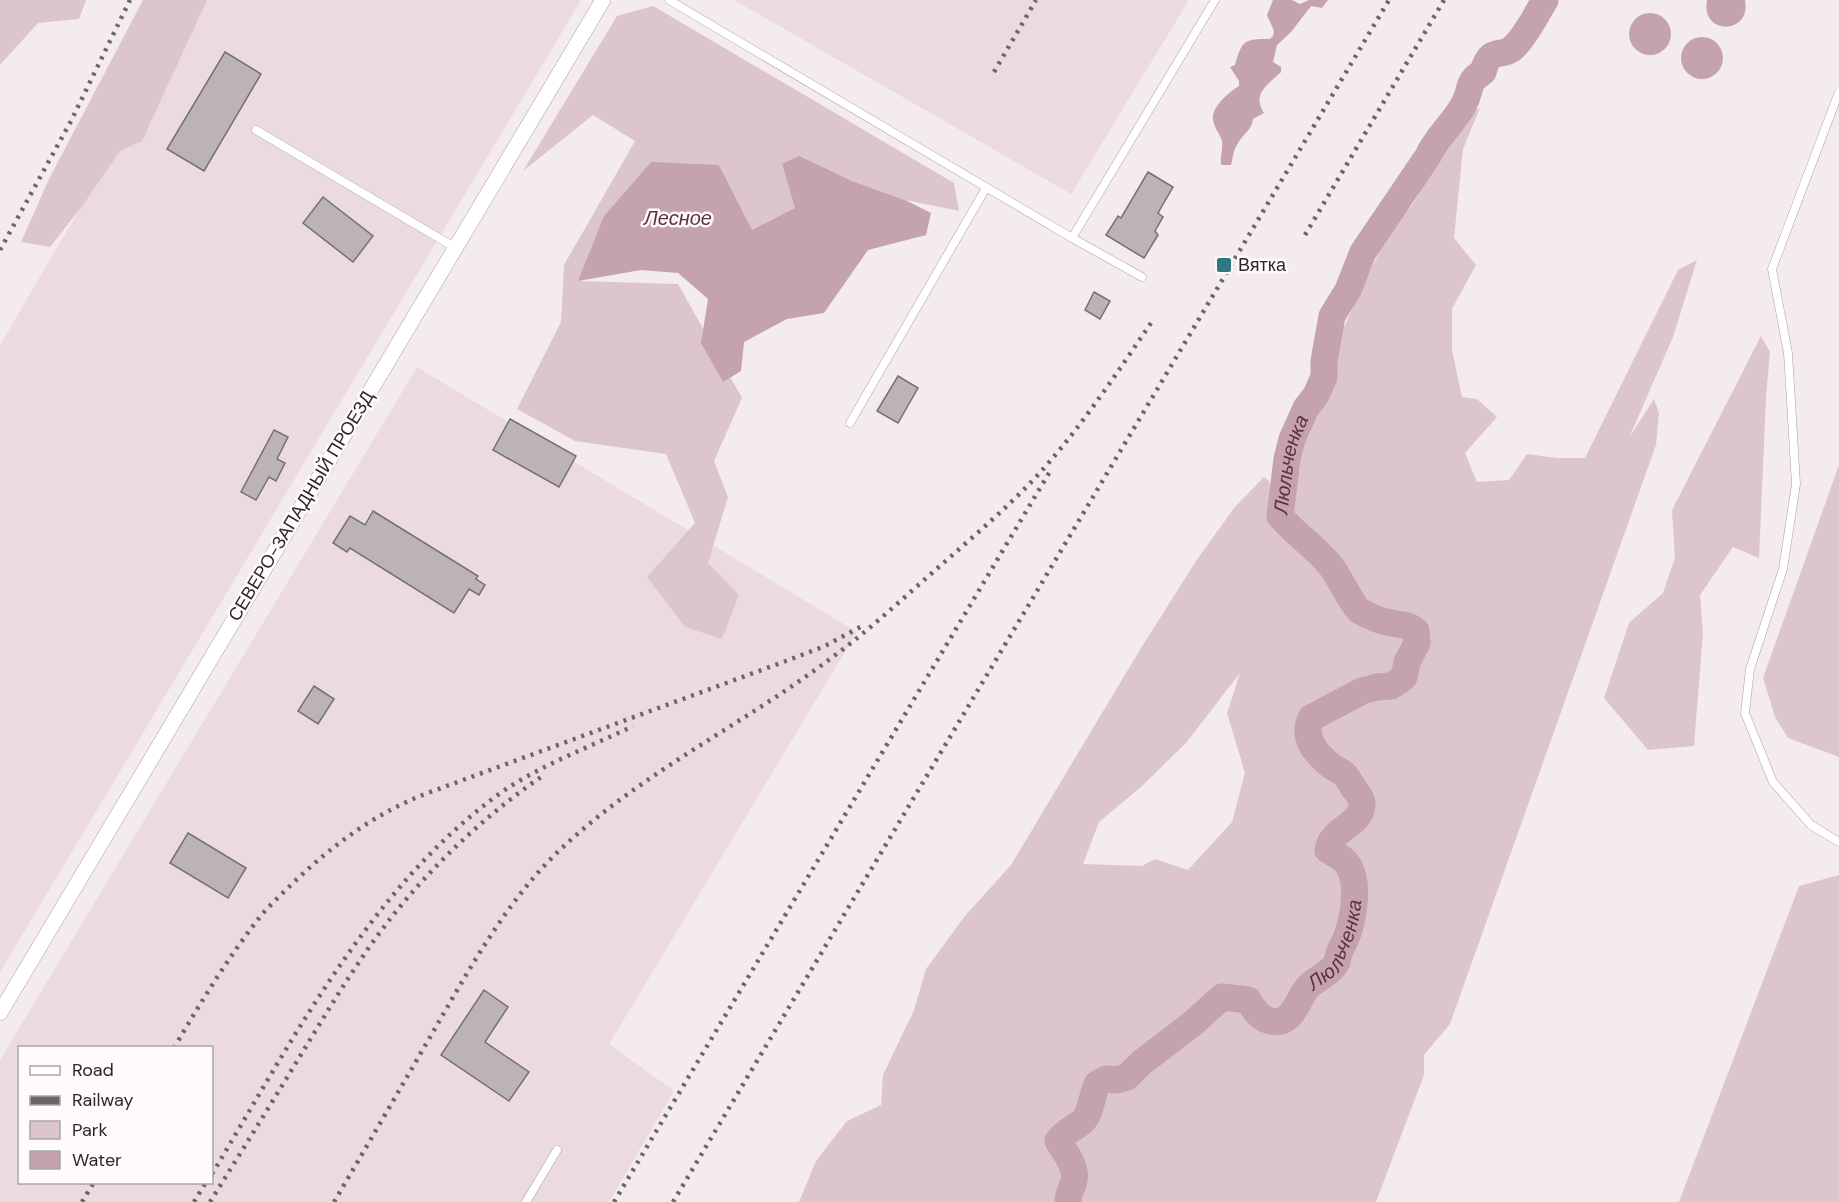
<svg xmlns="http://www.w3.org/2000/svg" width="1839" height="1202" font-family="'DM Sans',sans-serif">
<rect width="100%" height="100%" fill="#f4ebee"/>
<!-- built -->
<g fill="#ebdbdf" fill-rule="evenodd">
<polygon points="202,0 581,0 0,972 0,345"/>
<polygon points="734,0 1189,0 1071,194"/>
<path d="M 417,367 L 857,632 L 609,1044 L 674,1091 L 609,1202 L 0,1202 L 0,1060 ZM 20,1048 L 212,1048 L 212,1182 L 20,1182 Z"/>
</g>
<!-- green -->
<g fill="#dcc6cc" fill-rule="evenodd">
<polygon points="0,0 86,0 79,19 38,23 0,65"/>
<polygon points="143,0 207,0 142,141 120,151 83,205 50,247 21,242 49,179"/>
<polygon points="653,6 954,183 959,211 905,200 852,181 782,164 796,208 752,231 719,165 578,281 678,284 742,398 714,461 728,497 708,563 739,595 722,639 685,627 647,577 695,523 666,454 575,441 517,409 561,322 564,265 635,141 593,115 523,171 617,16"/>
<path d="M 1480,108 L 1463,149 L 1454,238 L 1476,265 L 1452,309 L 1452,350 L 1462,397 L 1477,399 L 1497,417 L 1465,453 L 1477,482 L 1509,480 L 1527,454 L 1557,458 L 1585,458 L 1678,270 L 1697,260 L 1673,337 L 1629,438 L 1654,399 L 1659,413 L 1656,445 L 1450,1024 L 1424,1055 L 1424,1075 L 1376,1202 L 799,1202 L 816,1161 L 847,1121 L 881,1105 L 883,1075 L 914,1010 L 926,969 L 965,916 L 1011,865 L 1141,648 L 1196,561 L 1234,508 L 1264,477 L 1269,481 L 1276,504 L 1284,503 L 1292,494 L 1304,439 L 1343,329 L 1389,231 L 1413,204 L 1433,168 L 1447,140 L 1464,116 ZM 1240,673 L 1227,713 L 1245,773 L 1232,822 L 1188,870 L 1155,859 L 1142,866 L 1083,864 L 1099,822 L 1141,787 L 1186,743 Z"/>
<polygon points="1761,336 1770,352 1766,398 1759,558 1733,547 1700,595 1703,633 1694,746 1648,750 1604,698 1629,623 1663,593 1675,558 1672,510"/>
<polygon points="1839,465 1839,757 1788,738 1775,717 1763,678"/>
<polygon points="1839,875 1839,1202 1679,1202 1799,886"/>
</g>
<!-- water -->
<g fill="#c4a3ad">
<path d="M 1273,0 L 1292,0 L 1300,4 L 1309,0 L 1328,0 L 1322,8 L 1311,6 L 1291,32 L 1277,45 L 1273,62 L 1281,67 L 1281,72 C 1269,84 1251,93 1264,113 L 1253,119 C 1251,132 1242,134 1237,145 C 1233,151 1233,158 1231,165 L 1221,165 C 1220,157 1223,149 1222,141 C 1220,134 1216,130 1214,124 C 1208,109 1228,93 1239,86 L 1239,81 L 1230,67 L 1235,65 C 1242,40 1244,39 1270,39 L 1273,36 L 1274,31 L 1267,15 Z"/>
<path d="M 1707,0 L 1745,0 C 1752,35 1700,36 1707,0 Z"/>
<circle cx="1650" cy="34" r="21"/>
<circle cx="1702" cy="58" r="21"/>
<polygon points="799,156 852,181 905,200 931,213 926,235 868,250 824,313 787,319 744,342 741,371 723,382 701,343 708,299 678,273 641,270 578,281 604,216 651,162 719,165 752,230 795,208 782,164"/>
</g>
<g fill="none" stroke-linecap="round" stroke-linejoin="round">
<!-- river -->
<path stroke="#c4a3ad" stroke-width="27" id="s1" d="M 1068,1202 C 1068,1192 1073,1188 1074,1180 C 1077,1166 1064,1151 1058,1141 C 1065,1131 1073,1129 1082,1122 C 1091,1114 1092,1095 1097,1084 L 1106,1079 L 1116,1080 L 1127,1077 L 1141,1063 L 1192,1024 L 1222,997 L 1248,1000 C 1254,1009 1259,1019 1271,1021 C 1294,1026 1297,998 1309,986 C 1317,978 1331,973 1337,962 C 1338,959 1338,956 1339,953 C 1341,947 1345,942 1347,936 C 1354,916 1361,876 1344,860 C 1339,856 1333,853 1328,850 C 1331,828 1363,825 1362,803 C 1361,798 1359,795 1356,791 C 1352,786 1349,780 1345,775 C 1341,771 1335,769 1330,765 C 1315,753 1302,737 1311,718 L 1362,691 L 1377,687 L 1391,686 L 1399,681 L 1404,677 L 1407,662 L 1417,643 L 1416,631 C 1406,623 1403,626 1391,623 C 1380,621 1370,617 1360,611 C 1354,607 1339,578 1333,569 C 1319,549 1294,534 1280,516 L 1287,459 L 1292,439 L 1306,408 L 1316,395 L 1324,377 L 1324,361 L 1332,316 L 1348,290 L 1363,252 L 1428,156 C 1437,136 1454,123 1464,104 C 1472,89 1466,82 1483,72 C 1491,43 1502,61 1516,45 C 1528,32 1536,15 1545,0"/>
</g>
<!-- building -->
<g fill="#bcb3b6" stroke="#776f71" stroke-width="1.5">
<polygon points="225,52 261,74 204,171 167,149"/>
<polygon points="1148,172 1173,187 1158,213 1163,217 1155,231 1158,235 1144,258 1106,235 1118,216 1121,218"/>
<polygon points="323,197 373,236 353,262 303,223"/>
<polygon points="1094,292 1110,301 1100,319 1085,310"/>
<polygon points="898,376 918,388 898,423 877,411"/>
<polygon points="510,419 576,456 559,487 493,450"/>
<polygon points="274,430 288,437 277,459 285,463 276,481 269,477 256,500 241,492"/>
<polygon points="373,511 478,576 476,579 485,585 479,595 469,589 454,613 350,548 347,552 333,543 350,516 365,525"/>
<polygon points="314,686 334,699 318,724 298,711"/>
<polygon points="188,833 246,868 228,898 170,863"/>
<polygon points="484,990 508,1007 485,1042 529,1072 509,1101 441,1055"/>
</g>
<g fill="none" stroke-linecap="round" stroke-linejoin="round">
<defs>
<g id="service">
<polyline points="669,0 1072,238 1215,0"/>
<polyline points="1839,92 1772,269 1788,353 1796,484 1783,569 1750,669 1745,713 1773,782 1811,825 1839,842"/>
<polyline points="256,130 454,247"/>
<polyline points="1072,238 1142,277"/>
<polyline points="850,423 986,188"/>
<polyline points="526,1202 557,1150"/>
</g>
<polyline id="minor" points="0,1013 603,0"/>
</defs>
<!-- service casing -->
<use href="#service" stroke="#a8a0a2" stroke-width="9"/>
<!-- minor casing -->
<use href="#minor" stroke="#a8a0a2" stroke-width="16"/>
<!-- service -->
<use href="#service" stroke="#fff" stroke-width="8"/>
<!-- minor -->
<use href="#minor" stroke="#fff" stroke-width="15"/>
<!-- rail -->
<g stroke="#6c6668" stroke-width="4.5" stroke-dasharray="3 6" stroke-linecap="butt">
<polyline points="994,72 1036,0"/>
<polyline points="1305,235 1444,0"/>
<polyline points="0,250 71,121 130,0"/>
<path d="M 174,1048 C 199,1005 226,961 256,922 C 267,907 281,895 294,882 C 333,845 374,814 425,794 L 786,661 L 825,646 L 862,626"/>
<path d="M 212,1174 C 292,1041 371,887 499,794 C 540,765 588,748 633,726"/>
<polyline points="82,1202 94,1182"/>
<polyline points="194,1202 206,1182"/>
<path d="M 210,1202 C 243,1149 276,1096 308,1043 C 335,999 362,954 394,914 C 436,862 486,815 541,777"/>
<path d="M 334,1202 C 367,1146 400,1089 433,1032 C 470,968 508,898 563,847 C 644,771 746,723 834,656 C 868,631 900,601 932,573 C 967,542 1004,511 1036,477 C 1080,429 1117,373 1153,320"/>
<polyline points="614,1202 1052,468"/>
<polyline points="673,1202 1389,0"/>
</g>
</g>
<!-- markers -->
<rect fill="#317982" stroke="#fffafb" stroke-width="2" x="1216" y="257" width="16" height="16" rx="3"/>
<g text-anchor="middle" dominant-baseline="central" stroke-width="5" stroke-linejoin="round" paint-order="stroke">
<!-- poi labels -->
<g font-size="18" fill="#2c2829" stroke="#fffafb" text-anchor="start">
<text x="1238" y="265">Вятка</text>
</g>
<!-- street labels -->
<g font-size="18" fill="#2c2829" stroke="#fffafb">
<text transform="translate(301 506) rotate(-59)">СЕВЕРО-ЗАПАДНЫЙ ПРОЕЗД</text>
</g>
<!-- water labels -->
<g font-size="20" font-style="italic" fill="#5e3041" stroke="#fffafb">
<text x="678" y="218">Лесное</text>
<text stroke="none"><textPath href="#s1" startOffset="1128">Люльченка</textPath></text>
<text stroke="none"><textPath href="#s1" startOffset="460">Люльченка</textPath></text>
</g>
</g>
<!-- legend -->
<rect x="18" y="1046" width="195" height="138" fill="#fffafb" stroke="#aba6a7" stroke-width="1.5"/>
<rect x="30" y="1066" width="30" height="9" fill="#ffffff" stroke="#aba6a7" stroke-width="1.5"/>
<text x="72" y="1076" font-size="18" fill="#2c2829">Road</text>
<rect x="30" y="1096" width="30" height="9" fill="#6c6668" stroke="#aba6a7" stroke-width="1.5"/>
<text x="72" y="1106" font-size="18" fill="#2c2829">Railway</text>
<rect x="30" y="1121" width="30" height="18" fill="#dcc6cc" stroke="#aba6a7" stroke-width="1.5"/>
<text x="72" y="1136" font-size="18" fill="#2c2829">Park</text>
<rect x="30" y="1151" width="30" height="18" fill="#c4a3ad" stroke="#aba6a7" stroke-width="1.5"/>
<text x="72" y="1166" font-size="18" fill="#2c2829">Water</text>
</svg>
